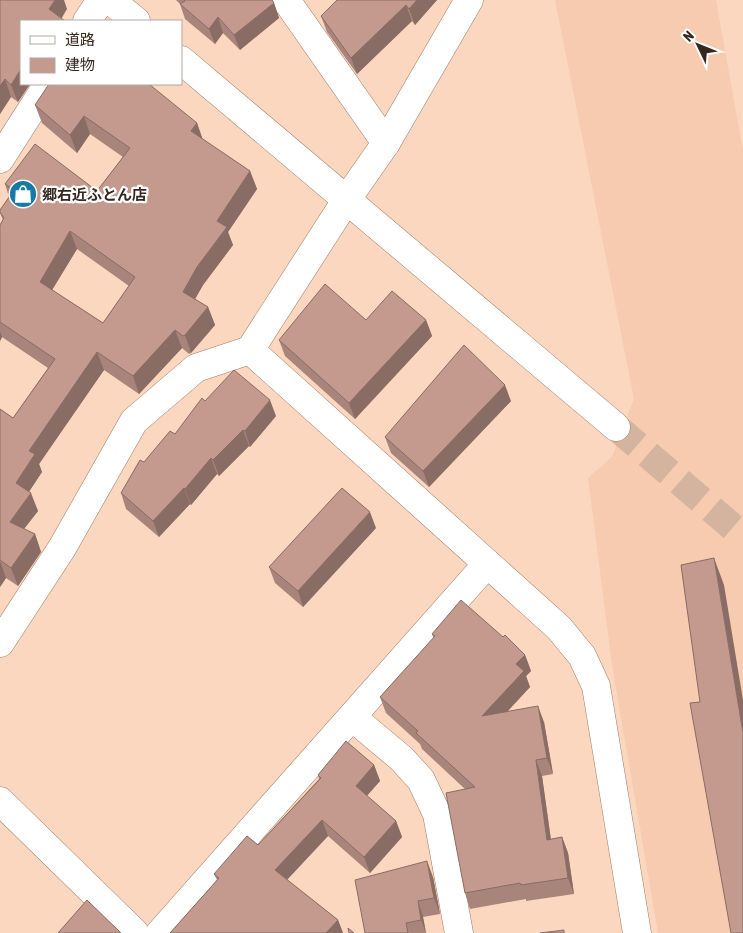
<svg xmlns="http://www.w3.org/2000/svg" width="743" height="933" font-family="'Asap Condensed','Noto Sans JP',sans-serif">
<rect width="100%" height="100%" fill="#fcd7bf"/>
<!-- built -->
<polygon fill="#f6cbaf" points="555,0 716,0 743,151 743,933 658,933 612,665 588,478 612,457 634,399"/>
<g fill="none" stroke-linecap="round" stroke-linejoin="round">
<!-- secondary-tunnel -->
<polyline stroke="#d4b49f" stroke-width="28" stroke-dasharray="28 14" stroke-linecap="butt" points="616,427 743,536"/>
<defs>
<g id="street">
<polyline points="286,0 386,143"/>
<polyline points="347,199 386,143 469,0"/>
<polyline points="0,643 62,548 134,421 196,368 250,350"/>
<polyline points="352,717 402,759 421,780 437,814 459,933"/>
<polyline points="0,801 135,933"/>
<polyline points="160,933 487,564"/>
</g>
<g id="secondary">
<polyline points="110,0 136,21"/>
<polyline points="87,21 101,0"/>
<polyline points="181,60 616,427"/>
<polyline points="0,159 48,84"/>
<polyline points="347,199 250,350 559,628 582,656 596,686 637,933"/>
</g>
</defs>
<!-- street casing -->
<use href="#street" stroke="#9d7c66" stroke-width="29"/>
<!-- secondary casing -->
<use href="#secondary" stroke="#9d7c66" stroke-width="29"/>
<!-- street -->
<use href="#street" stroke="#fff" stroke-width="28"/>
<!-- secondary -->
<use href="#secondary" stroke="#fff" stroke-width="28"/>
</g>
<!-- wall -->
<g fill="#a9847b" fill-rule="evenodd">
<polygon points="0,0 67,9 21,21 21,84 30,84 18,102 11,97 0,114"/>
<polygon points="176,0 272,0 274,3 279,18 240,50 223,33 215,44 185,19 180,4"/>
<polygon points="337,0 437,0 415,25 412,21 357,74 327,32 321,16"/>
<path d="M 35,105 L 197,123 L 203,140 L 250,171 L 257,189 L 228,232 L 233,245 L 203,285 L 195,299 L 208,307 L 215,325 L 191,353 L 189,354 L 182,348 L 139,394 L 104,370 L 39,464 L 42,472 L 29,491 L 38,511 L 24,529 L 35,534 L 41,552 L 18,586 L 6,578 L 0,587 L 0,409 L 13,418 L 48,368 L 2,337 L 0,341 L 0,225 L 3,220 L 0,213 L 0,210 L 9,197 L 5,184 L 97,191 L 123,157 L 90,134 L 77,153 L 42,123 ZM 77,249 L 129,286 L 103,323 L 52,290 Z"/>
<polygon points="366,320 426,320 432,336 355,419 285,356 279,340"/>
<polygon points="205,401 276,416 250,447 249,446 219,476 217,474 191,505 190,504 159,537 126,509 121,493"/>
<polygon points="511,401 429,487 391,453 385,437"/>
<polygon points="376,528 303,607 275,583 269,567"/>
<polygon points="432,634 503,637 525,655 531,671 526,676 530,687 508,711 544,722 553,774 542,776 551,839 562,837 568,853 574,894 526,901 526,899 470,909 465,893 465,789 422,749 420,744 386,713 380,697 434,638"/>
<polygon points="374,765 380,781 367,796 396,821 402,837 370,873 328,836 287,880 338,920 343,933 170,933 217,880 214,874 258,845 319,779 318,775"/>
<polygon points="433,877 440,914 423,917 426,933 365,933"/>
</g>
<!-- shaded-wall -->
<g fill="#896c64">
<polygon points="55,0 64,0 67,9 60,21 49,9"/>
<polygon points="417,0 437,0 415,25 409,9"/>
<polygon points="274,3 279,18 240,50 234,35"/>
<polygon points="406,5 412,21 357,74 351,58"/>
<polygon points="218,17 223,33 215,44 209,29"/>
<polygon points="21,69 21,84 30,84 18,102 11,85"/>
<polygon points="5,79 11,97 0,114 0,86"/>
<polygon points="84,116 90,134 77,153 70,135"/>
<polygon points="197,123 203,141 191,131"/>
<polygon points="250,171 257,189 228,232 233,245 203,285 189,310 183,292 217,221"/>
<polygon points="70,231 77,249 46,300 40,282"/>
<polygon points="208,307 215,325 191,353 185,335"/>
<polygon points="426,320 432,336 355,419 349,403"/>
<polygon points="175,330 182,348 139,394 133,376"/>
<polygon points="0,331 2,337 0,341"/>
<polygon points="97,352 104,370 39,464 42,472 23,501 16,483 29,451"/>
<polygon points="505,385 511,401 429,487 423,471"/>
<polygon points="270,400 276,416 250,447 245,431"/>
<polygon points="243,430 249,446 219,476 213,460"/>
<polygon points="211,458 217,474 191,505 185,489"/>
<polygon points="184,488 190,504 159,537 153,521"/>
<polygon points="31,493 38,511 16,539 10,522"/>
<polygon points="370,512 376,528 303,607 298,591"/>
<polygon points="35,534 41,552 18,586 11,568"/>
<polygon points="714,558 724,585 743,700 743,733"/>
<polygon points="0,561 6,578 0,587"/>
<polygon points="525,655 531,671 526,676 530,687 488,732 482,716 516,664"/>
<polygon points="538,706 544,722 553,774 547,758"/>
<polygon points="536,760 542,776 553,856 547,840"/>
<polygon points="374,765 380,781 361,802 356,786"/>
<polygon points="322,820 328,836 281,886 275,870"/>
<polygon points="396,821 402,837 370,873 364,857"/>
<polygon points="562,837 568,853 574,894 568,878"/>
<polygon points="427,861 433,877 440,914 434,898"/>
<polygon points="418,901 423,917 426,933 421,920"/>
<polygon points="338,920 343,933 326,933"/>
</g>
<!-- building -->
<g fill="#c49a8f" stroke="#896c64" fill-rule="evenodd">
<polygon points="0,0 55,0 49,9 65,21 21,21 21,69 11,85 5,79 0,86"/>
<polygon points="184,0 272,0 274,3 234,35 218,17 209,29 180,4 185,1"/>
<polygon points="337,0 417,0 409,9 406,5 351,58 321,16"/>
<path d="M 49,84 L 149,84 L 197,123 L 191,131 L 250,171 L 217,221 L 227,227 L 197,267 L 183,292 L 208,307 L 185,335 L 183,336 L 175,330 L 133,376 L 97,352 L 29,451 L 35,454 L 16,483 L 31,493 L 10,522 L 35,534 L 11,568 L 0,560 L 0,409 L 13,418 L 55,359 L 0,322 L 0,225 L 4,218 L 0,212 L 0,210 L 14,190 L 5,184 L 35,144 L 97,191 L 130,148 L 84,116 L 70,135 L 35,105 ZM 70,231 L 135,277 L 103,323 L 40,282 Z"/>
<polygon points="325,284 366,320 392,291 426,320 349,403 279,340"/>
<polygon points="464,345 505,385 423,471 385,437"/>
<polygon points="234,370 270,400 245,431 243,430 213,460 211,458 185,489 184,488 153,521 121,493 140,460 144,462 170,431 175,434 202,398 205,401"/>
<polygon points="342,488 370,512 298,591 269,567"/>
<polygon points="714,558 743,733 743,933 731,933 690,703 700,702 681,565"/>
<polygon points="461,600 503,637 505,635 525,655 516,664 524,671 482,716 538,706 547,758 536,760 547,840 562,837 568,878 521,885 520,883 465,893 446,793 475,787 416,733 418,731 380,697 435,636 432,634"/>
<polygon points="346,741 374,765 356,786 396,821 364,857 322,820 275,870 338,920 326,933 170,933 219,878 214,874 247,836 258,845 321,778 318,775"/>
<polygon points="427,861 434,898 418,901 421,920 406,923 408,933 365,933 355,880"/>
<polygon points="87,900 121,933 58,933"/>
<polygon points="348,928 354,933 349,933"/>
<polygon points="564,930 564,933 540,933"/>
</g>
<!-- icons -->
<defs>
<symbol id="shop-disc" viewBox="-11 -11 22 22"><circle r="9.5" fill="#1779a5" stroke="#fff"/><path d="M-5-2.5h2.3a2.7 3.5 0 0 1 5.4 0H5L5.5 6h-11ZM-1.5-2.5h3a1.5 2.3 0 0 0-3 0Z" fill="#fff"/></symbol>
</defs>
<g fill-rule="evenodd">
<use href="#shop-disc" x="7" y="178" width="32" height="32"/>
</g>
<g text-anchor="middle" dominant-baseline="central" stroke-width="4.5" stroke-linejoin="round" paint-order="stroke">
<!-- poi labels -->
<g font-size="15" font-weight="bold" fill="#36281f" stroke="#fff" text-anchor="start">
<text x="42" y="194">郷右近ふとん店</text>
</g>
</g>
<!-- legend -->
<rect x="20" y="20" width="162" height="65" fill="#ffffff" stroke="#afa9a5"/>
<rect x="30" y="36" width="25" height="8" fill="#ffffff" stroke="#afa9a5"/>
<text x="65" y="45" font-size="15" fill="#36281f">道路</text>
<rect x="30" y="58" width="25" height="15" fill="#c49a8f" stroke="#afa9a5"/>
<text x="65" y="70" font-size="15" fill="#36281f">建物</text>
<!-- north arrow -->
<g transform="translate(698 45) rotate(313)" stroke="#ffffff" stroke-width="4" paint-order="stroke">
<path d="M0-4L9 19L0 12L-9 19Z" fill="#36281f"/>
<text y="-8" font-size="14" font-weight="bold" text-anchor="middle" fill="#36281f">N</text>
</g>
</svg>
